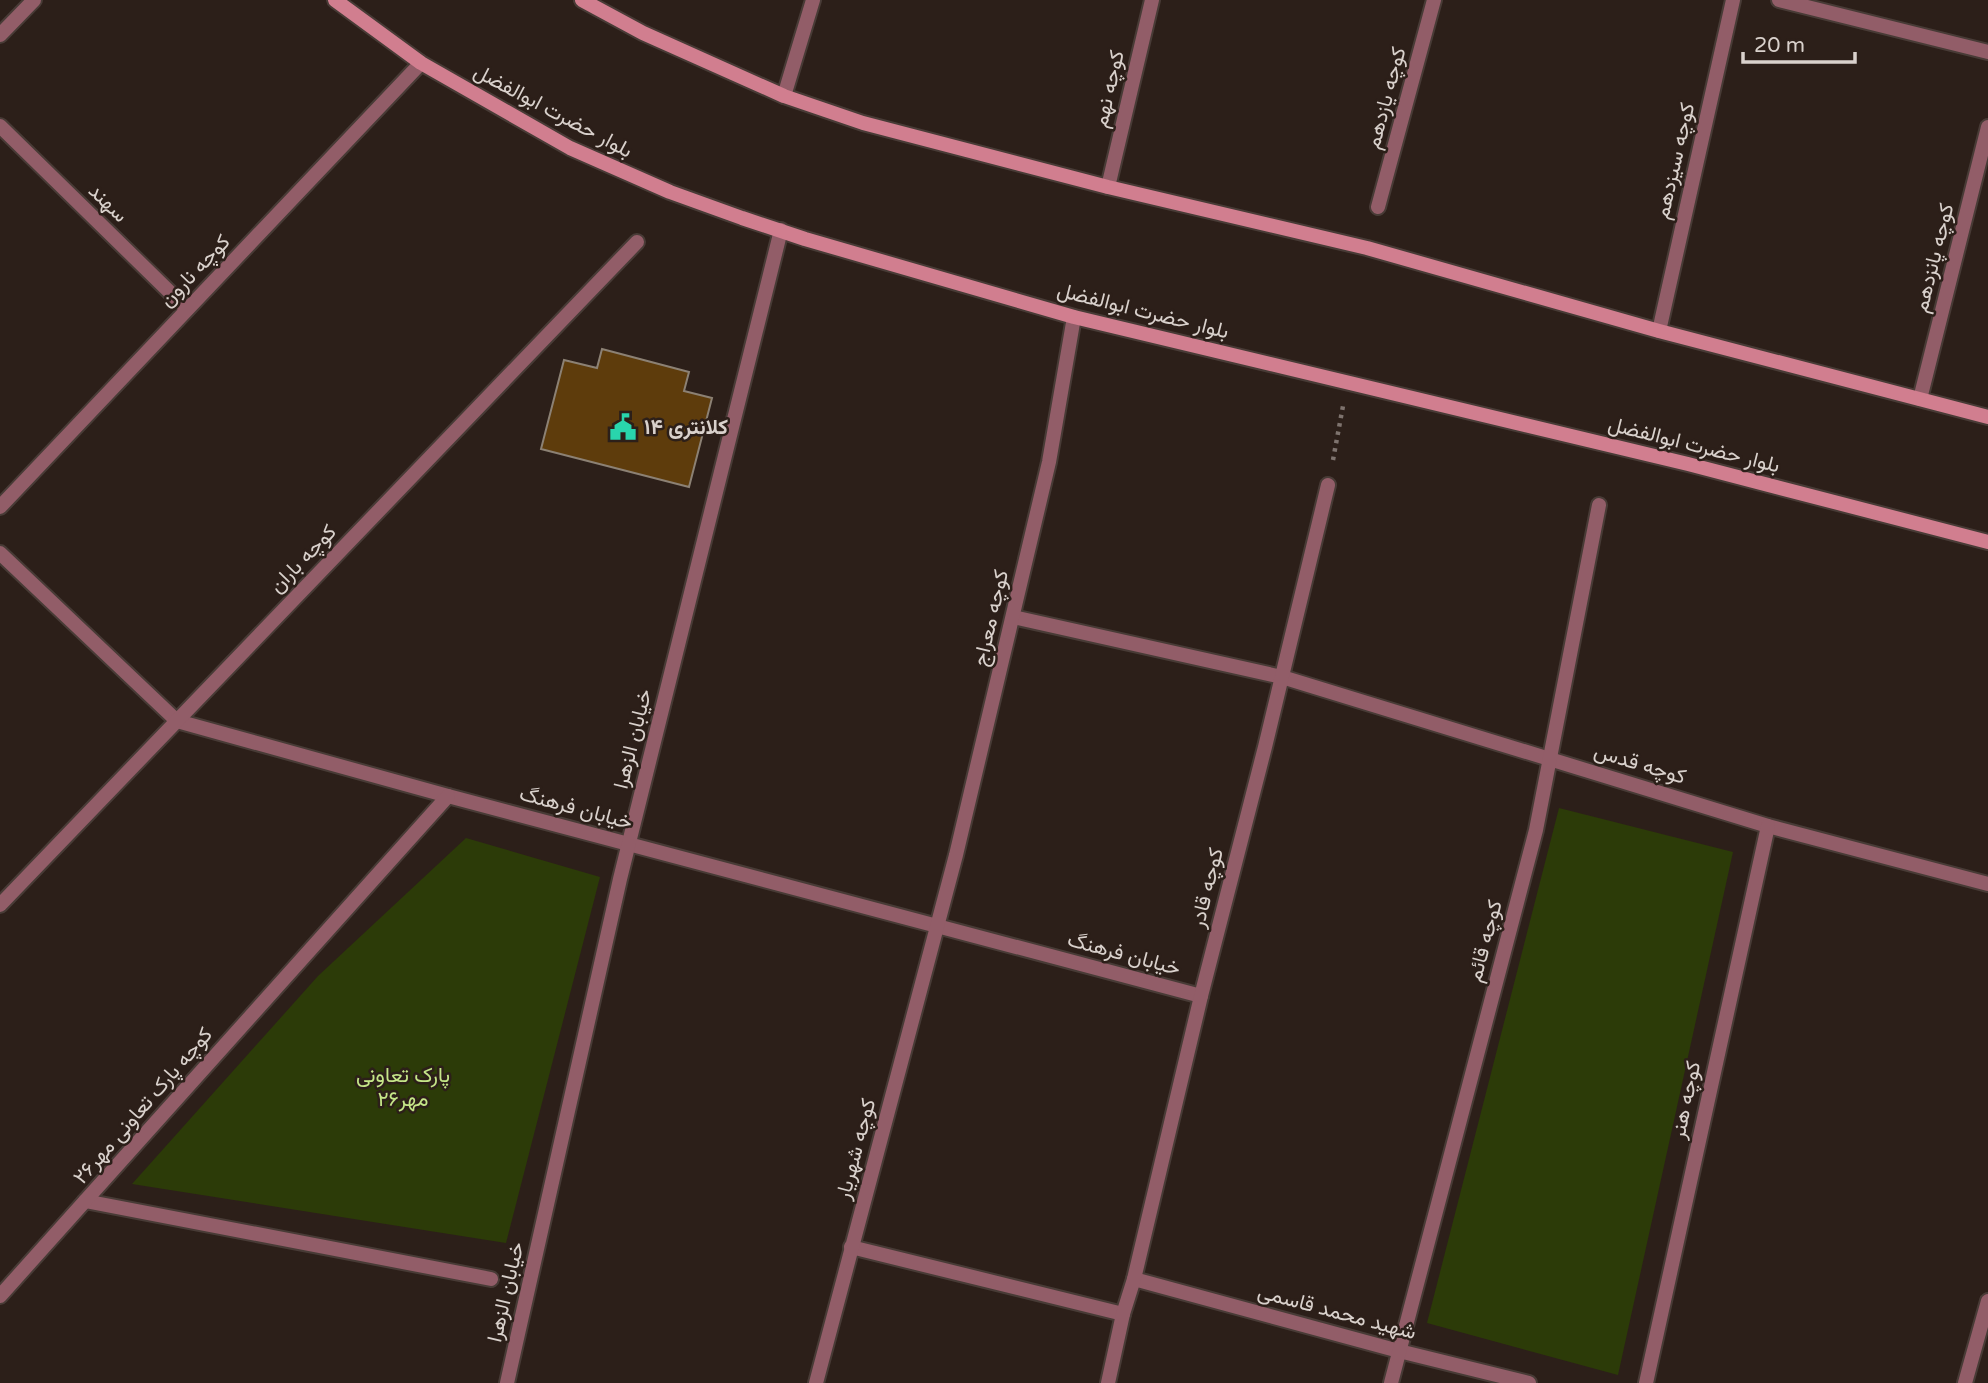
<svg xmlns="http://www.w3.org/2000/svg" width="1988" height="1383" font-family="'Varela Round',Vazirmatn,sans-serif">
<rect width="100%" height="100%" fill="#2c1f19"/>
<!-- green -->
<g fill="#2c3b08">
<polygon points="1559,808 1733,852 1618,1375 1427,1323"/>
<polygon points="466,838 600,877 506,1243 132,1184 318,976"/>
</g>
<!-- building -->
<polygon fill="#5e3c0c" stroke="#8c8174" stroke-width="2" points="602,349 689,372 684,391 712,398 689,487 541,449 564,360 597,368"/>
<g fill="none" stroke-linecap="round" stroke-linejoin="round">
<defs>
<g id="minor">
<polyline points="1779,0 1988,52"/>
<polyline points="0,35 34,0"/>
<polyline points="784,96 813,0"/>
<polyline points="0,126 187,309"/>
<polyline points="1108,187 1152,0"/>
<polyline points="1378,207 1434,0"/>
<polyline points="1659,331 1733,0"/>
<polyline points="1920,399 1988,127"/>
<polyline points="0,507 421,63"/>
<polyline points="0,553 177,721 448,796 1201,996"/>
<polyline points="1013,617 1282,677 1768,826 1988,884"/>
<polyline points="0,905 637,242"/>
<polyline points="85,1201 491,1279"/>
<polyline points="851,1247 1123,1314"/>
<polyline points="1134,1279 1399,1351 1529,1383"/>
<polyline points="0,1296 448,796"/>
<polyline points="507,1383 620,879 781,230"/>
<polyline points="816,1383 956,855 1049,462 1074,317"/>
<polyline points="1108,1383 1123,1314 1134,1279 1201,996 1265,747 1328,485"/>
<polyline points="1391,1383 1536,830 1599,505"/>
<polyline points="1646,1383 1768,826"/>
<polyline points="1965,1383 1988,1301"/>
</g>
<g id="secondary">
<polyline points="335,0 421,63 570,148 670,192 742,218 805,239 1074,317 1688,464 1988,542"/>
<polyline points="582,0 643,33 784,96 863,123 1108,187 1367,248 1659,331 1988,417"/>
</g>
</defs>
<!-- minor casing -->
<use href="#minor" stroke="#483b36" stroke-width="18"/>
<!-- secondary casing -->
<use href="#secondary" stroke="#483b36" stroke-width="18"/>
<!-- path -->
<polyline stroke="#7e736e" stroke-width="4.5" stroke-dasharray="3.5 5" stroke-linecap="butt" points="1333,460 1343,406"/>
<!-- minor -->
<use href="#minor" stroke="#925d68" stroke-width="14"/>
<!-- secondary -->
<use href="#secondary" stroke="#d17e8f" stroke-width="14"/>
</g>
<!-- icons -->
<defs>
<symbol id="civic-bare" viewBox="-9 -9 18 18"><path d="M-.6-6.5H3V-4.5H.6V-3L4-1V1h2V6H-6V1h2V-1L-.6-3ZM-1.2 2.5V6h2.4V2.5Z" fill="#29d5ac" stroke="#2c1f19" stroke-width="2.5" paint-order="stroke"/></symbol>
</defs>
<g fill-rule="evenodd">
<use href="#civic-bare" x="604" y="408" width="38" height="38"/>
</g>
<g text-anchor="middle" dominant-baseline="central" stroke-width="5" stroke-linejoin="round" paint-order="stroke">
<!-- street labels -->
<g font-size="21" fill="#d9d1cc" stroke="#2c1f19">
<text transform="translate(1109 89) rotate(-77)">کوچه نهم</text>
<text transform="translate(1386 98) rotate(-75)">کوچه یازدهم</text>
<text transform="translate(553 111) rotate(28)">بلوار حضرت ابوالفضل</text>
<text transform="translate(1675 161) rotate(-77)">کوچه سیزدهم</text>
<text transform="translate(108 203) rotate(44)">سهند</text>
<text transform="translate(1934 258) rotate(-76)">کوچه پانزدهم</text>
<text transform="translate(195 271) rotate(-46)">کوچه نارون</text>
<text transform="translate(1143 311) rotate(14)">بلوار حضرت ابوالفضل</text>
<text transform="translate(1694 445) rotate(14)">بلوار حضرت ابوالفضل</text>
<text transform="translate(303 559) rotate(-46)">کوچه باران</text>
<text transform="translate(991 618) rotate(-77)">کوچه معراج</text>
<text transform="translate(633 739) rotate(-76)">خیابان الزهرا</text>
<text transform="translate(1640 764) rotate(17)">کوچه قدس</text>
<text transform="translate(576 808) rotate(15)">خیابان فرهنگ</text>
<text transform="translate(1207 888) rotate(-76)">کوچه قادر</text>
<text transform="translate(1485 941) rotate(-75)">کوچه قائم</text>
<text transform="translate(1124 954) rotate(15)">خیابان فرهنگ</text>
<text transform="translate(1686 1100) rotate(-78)">کوچه هنر</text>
<text transform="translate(143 1106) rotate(-49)">کوچه پارک تعاونی مهر۲۶</text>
<text transform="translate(856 1149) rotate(-75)">کوچه شهریار</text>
<text transform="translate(506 1292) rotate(-77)">خیابان الزهرا</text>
<text transform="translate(1337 1312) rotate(15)">شهید محمد قاسمی</text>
</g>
<!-- poi labels -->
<g font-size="21" font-weight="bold" fill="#d9d1cc" stroke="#2c1f19" text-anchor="start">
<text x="644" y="427">کلانتری ۱۴</text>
</g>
<!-- park labels -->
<g font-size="21" fill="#c5e688" stroke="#2c1f19">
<text x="403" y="1075">پارک تعاونی<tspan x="403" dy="24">مهر۲۶</tspan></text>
</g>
</g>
<!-- scale -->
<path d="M1743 52v10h112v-10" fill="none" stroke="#d9d1cc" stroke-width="3.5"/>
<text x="1754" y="52" font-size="21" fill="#d9d1cc" stroke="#2c1f19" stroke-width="5" paint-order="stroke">20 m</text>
</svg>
